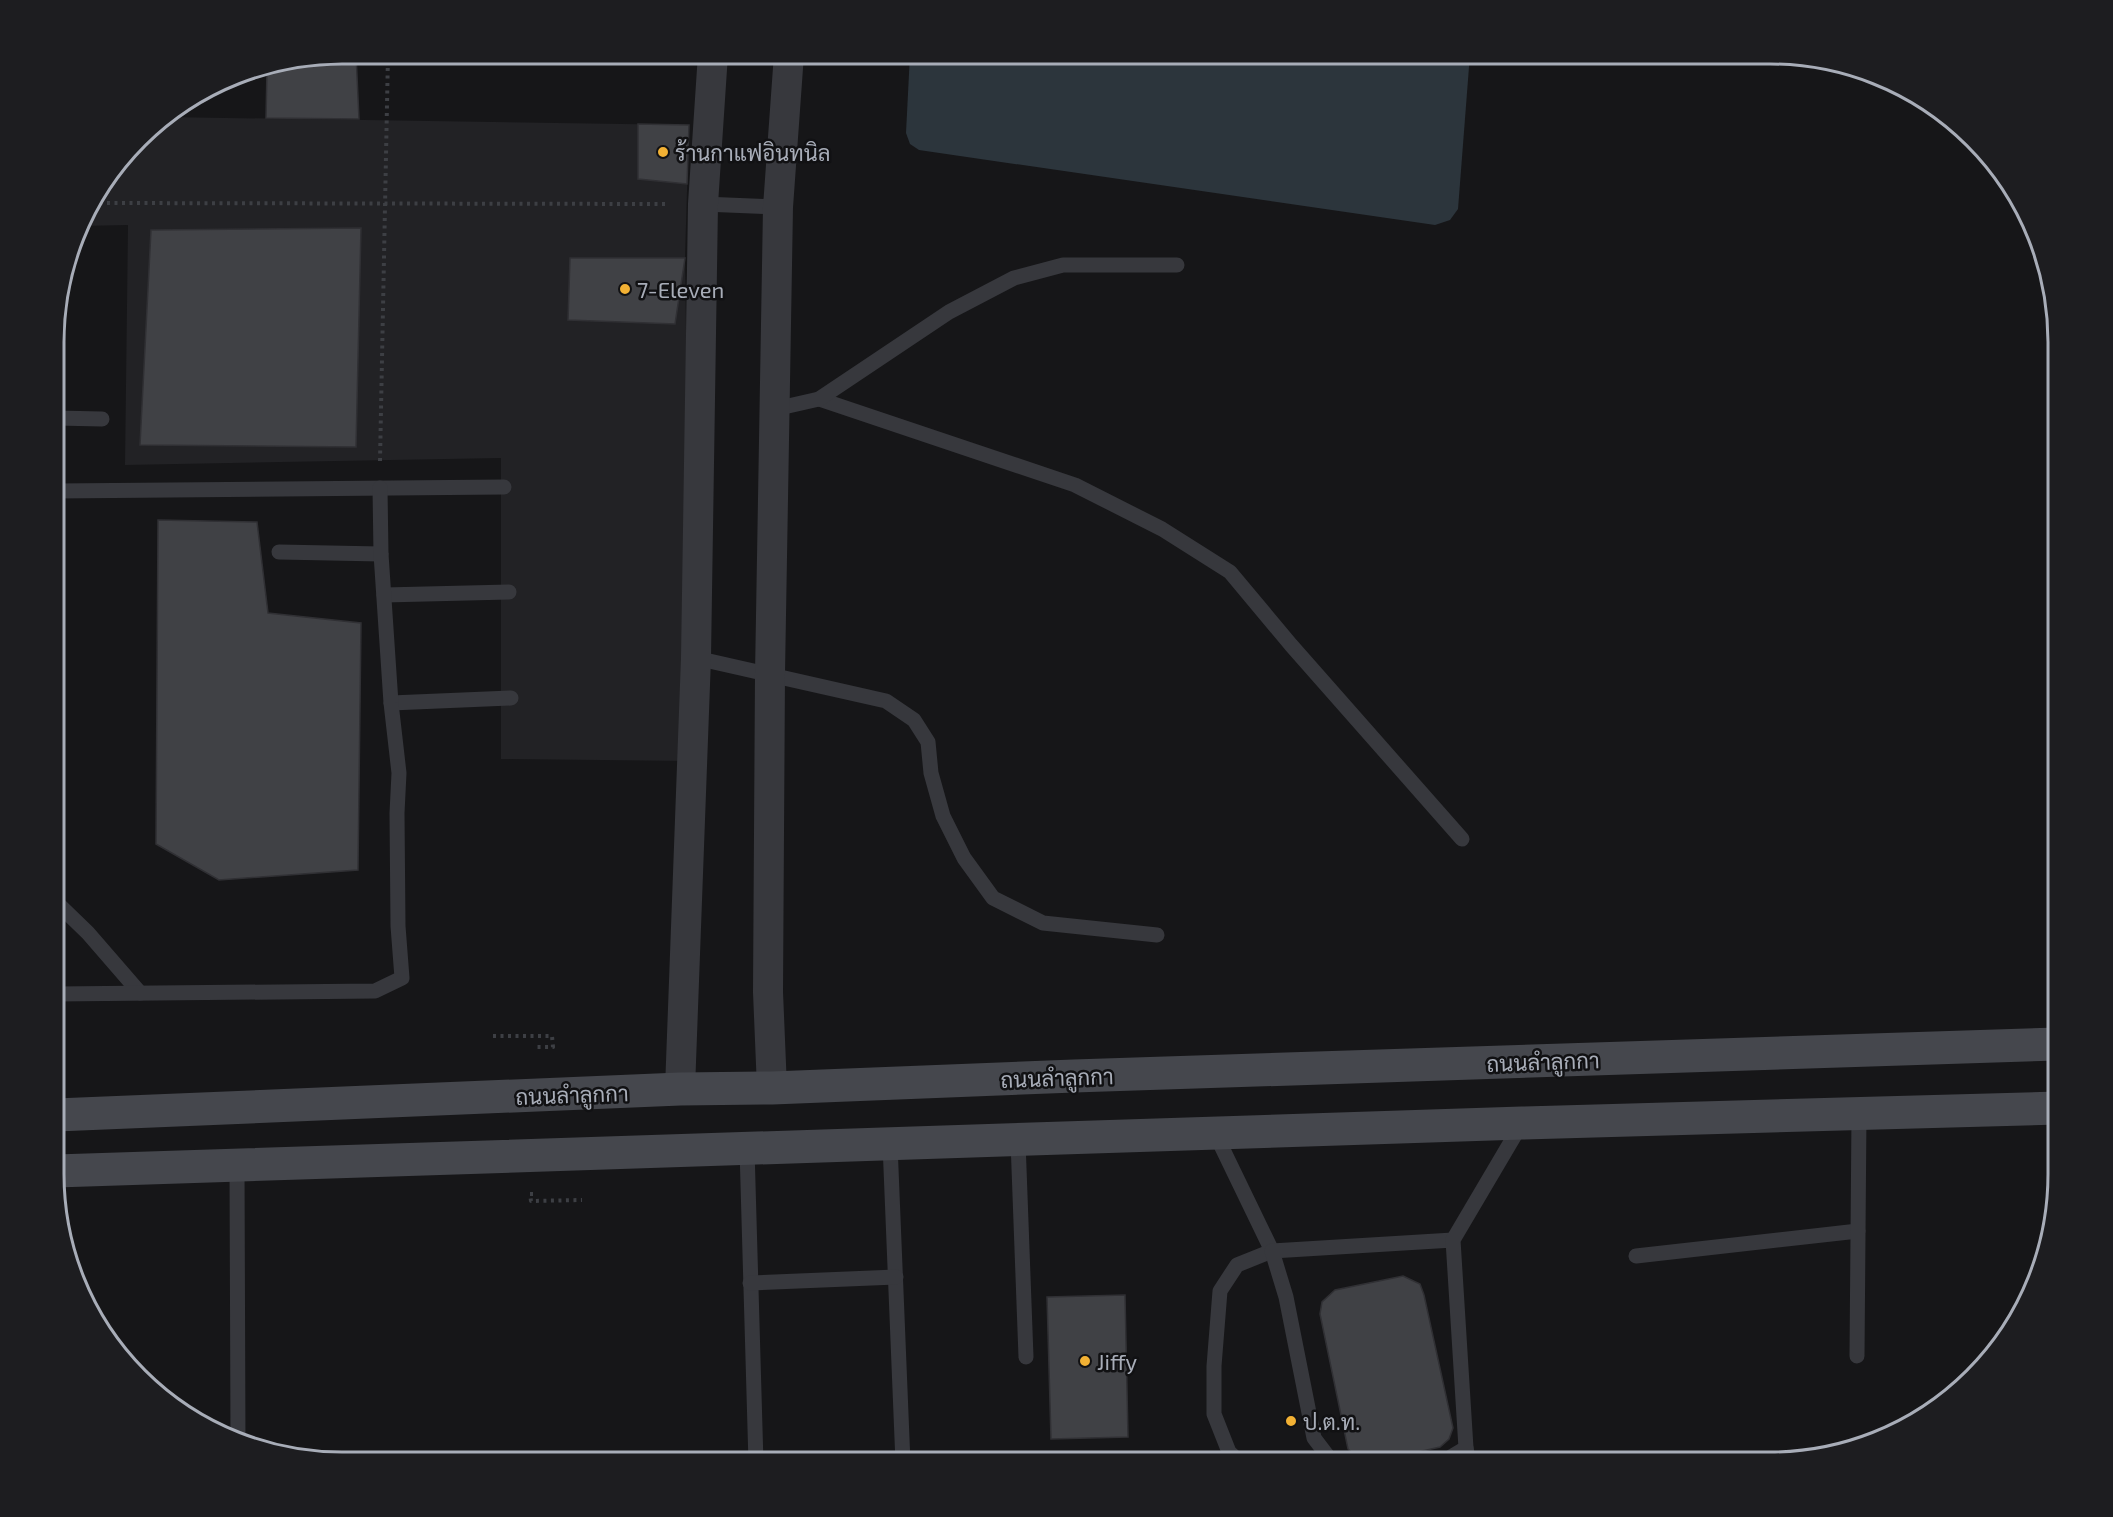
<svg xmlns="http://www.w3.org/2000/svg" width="2113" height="1517" font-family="'Exo 2',Sarabun,sans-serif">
<rect width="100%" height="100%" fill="#161618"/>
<!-- built -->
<polygon fill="#222225" points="165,117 689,125 685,258 692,761 501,759 501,458 125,465 128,225 80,226 84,214 152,126"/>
<!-- water -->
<polygon fill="#2c353c" points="910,54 1470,54 1458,209 1450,220 1435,225 919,150 910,144 906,133"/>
<!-- building -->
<g fill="#404145" stroke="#303034" stroke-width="1.5">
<polygon points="342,54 356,54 359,119 266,118 267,69"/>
<polygon points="638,124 689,125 687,184 638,179"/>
<polygon points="361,228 356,447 140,445 151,230"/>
<polygon points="570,258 685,258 675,324 568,320"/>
<polygon points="158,520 257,522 268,613 361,623 358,870 219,880 156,844"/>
<polygon points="1403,1276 1420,1284 1424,1295 1453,1428 1449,1439 1440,1447 1370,1463 1357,1458 1348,1449 1320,1314 1322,1302 1335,1290"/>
<polygon points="1125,1295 1128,1437 1051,1439 1047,1297"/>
<polygon points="1132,1458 1132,1463 1086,1463"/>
</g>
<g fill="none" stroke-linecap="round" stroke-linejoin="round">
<!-- path -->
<g stroke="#3d3f44" stroke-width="4" stroke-dasharray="3 4.5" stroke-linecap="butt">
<polyline points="92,203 669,204"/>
<polyline points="380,461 388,54"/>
<polyline points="493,1036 552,1036 553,1047 537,1047"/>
<polyline points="533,1194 530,1194 531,1201 582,1200"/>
</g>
<!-- lane -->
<g stroke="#37383d" stroke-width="15">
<polyline points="703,204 778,207"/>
<polyline points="819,399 1075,485 1162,529 1230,572 1291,645 1462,839"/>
<polyline points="775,409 819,399 949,312 1014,278 1063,265 1177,265"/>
<polyline points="56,418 102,419"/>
<polyline points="56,491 504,487"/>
<polyline points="279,552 381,554"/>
<polyline points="384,595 509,592"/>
<polyline points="696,658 886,701 914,720 928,742 931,773 943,816 964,858 993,898 1043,923 1157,935"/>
<polyline points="391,703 511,698"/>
<polyline points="56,902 88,933 140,993"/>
<polyline points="56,994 375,991 402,978 398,926 397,813 399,773 391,703 381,554 380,488"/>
<polyline points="1215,1133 1272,1251 1237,1265 1220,1291 1214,1366 1214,1414 1229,1452 1241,1463"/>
<polyline points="1018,1141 1026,1357"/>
<polyline points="890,1144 903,1463"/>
<polyline points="747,1149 756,1463"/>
<polyline points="237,1165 238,1443"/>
<polyline points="1636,1256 1858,1231"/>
<polyline points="750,1283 896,1277"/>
<polyline points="1857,1356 1859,1114"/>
<polyline points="1466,1448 1469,1463"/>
<polyline points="1333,1463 1314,1438 1286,1297 1272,1251 1453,1240"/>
<polyline points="1441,1463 1466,1448 1453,1240 1522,1123"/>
</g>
<!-- street -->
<g stroke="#37383d" stroke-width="30">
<polyline points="772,1088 768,992 770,674 778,207 789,54"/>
<polyline points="680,1089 696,658 703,204 713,54"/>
</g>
<!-- secondary -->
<g stroke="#45474d" stroke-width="33">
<polyline points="56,1115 680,1089 772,1088 1074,1076 2058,1044"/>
<polyline points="56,1171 1522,1123 2058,1108"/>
</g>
</g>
<!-- markers -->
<g fill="#f2b134" stroke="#111113" stroke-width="2">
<circle cx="663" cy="152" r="6"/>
<circle cx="625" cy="289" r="6"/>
<circle cx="1085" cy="1361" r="6"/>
<circle cx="1291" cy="1421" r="6"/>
</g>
<g text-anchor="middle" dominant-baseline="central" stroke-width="5" stroke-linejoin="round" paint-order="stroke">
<!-- poi labels -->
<g font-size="22" fill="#a8adb8" stroke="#111113" text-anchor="start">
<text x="675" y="152">ร้านกาแฟอินทนิล</text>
<text x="637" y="289">7-Eleven</text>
<text x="1097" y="1361">Jiffy</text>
<text x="1303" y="1421">ป.ต.ท.</text>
</g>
<!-- street labels -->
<g font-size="22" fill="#a8adb8" stroke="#111113">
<text transform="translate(1543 1061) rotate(-2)">ถนนลำลูกกา</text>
<text transform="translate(1057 1077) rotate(-2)">ถนนลำลูกกา</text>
<text transform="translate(572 1094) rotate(-2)">ถนนลำลูกกา</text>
</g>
</g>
<!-- crop -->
<path d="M0 0H2113V1517H0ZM342 64H1770A278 278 0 0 1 2048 342V1174A278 278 0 0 1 1770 1452H342A278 278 0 0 1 64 1174V342A278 278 0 0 1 342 64Z" fill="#1d1d20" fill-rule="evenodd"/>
<path fill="none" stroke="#a8adb8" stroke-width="3" d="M342 64H1770A278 278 0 0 1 2048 342V1174A278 278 0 0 1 1770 1452H342A278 278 0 0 1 64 1174V342A278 278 0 0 1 342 64Z"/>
</svg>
